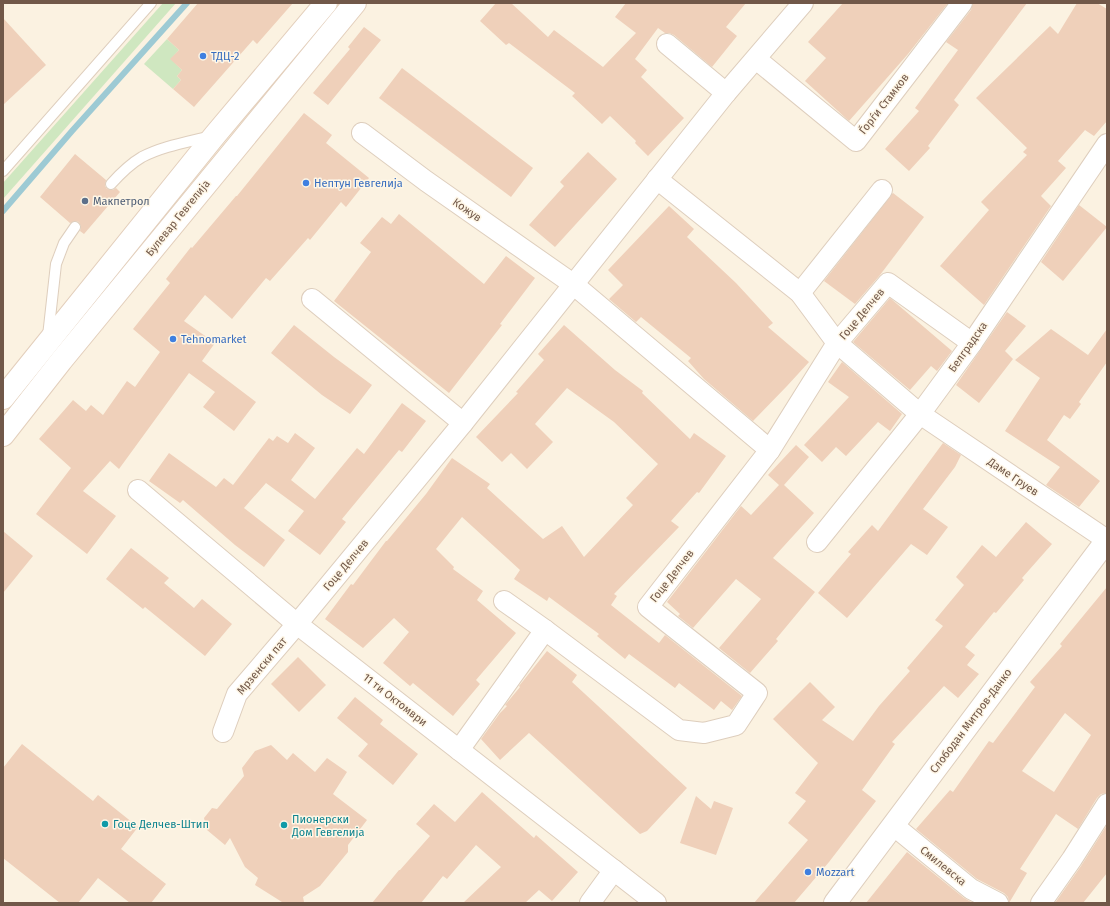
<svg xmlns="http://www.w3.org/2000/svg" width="1110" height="906" font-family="'Fira Sans',sans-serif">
<rect width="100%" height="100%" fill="#fbf2e1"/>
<!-- green -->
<g fill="#cfe7c0">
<polygon points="163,3 176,3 3,199 3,183"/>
<polygon points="167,39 179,50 171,59 182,70 177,76 181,80 173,89 144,64"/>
</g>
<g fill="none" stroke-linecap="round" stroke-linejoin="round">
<!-- stream -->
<polyline stroke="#9dcad4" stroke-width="6" points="3,211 72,131 187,3"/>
</g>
<!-- building -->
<g fill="#efd0ba" fill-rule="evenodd">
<polygon points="198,3 293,3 257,44 253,40 194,107 173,89 181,80 177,76 182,70 170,59 179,50 167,39"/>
<polygon points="496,3 511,3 548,37 554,30 603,67 636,33 615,17 626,3 746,3 726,27 737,36 712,67 674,35 669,33 665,33 658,28 635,59 647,70 641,77 684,118 648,156 635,143 636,141 610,116 602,124 572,96 575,93 509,43 506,45 480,21"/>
<polygon points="843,3 948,3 908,54 849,121 805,81 826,58 808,42"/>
<polygon points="973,3 1027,3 954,100 959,105 928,146 930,148 909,171 885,149 919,111 915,108 958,50 946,42 971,10"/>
<polygon points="1077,3 1097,3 1107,9 1107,121 1094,136 1085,130 1058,161 1066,168 1041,196 1051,206 984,305 940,266 989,210 981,202 1027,155 1023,152 1027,148 976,98 1050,26 1058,34"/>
<polygon points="3,18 46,65 3,105"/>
<polygon points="364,27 381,40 328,105 313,93 350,49 348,47"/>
<polygon points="402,68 533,168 511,197 379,98"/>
<polygon points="304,113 332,135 326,143 369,178 346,207 341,202 310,240 308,238 270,281 266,278 232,319 205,295 184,321 215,343 202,361 256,402 234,431 203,407 215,392 189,373 119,469 110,461 83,491 116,516 87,554 36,514 71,468 39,439 73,400 86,411 91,405 103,415 127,381 135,387 160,352 133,329 170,283 166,279 191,247 192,248 236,196 237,196"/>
<polygon points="588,152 617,179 555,247 529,225 564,186 560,182"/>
<polygon points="75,154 106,180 105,186 107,189 113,190 116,188 120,192 84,234 80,231 81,227 79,222 75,221 70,223 40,197"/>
<polygon points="893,193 924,217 880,275 855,304 824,281"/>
<polygon points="1079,205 1107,227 1063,281 1041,262"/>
<polygon points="669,206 694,229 687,237 736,283 773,323 768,327 809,362 787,386 753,421 704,379 688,361 691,358 641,317 636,322 609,299 623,285 608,270"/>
<polygon points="399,214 484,284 506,256 535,278 500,324 502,325 449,393 334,301 371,252 360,243 382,217 391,224"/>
<polygon points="890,298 952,351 937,371 931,366 910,390 853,342"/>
<polygon points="1007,312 1026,326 1005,351 1013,359 979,403 956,385"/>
<polygon points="294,325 334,357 372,385 350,414 322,395 271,353"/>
<polygon points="564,325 615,370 643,391 642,393 690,439 694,433 726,456 699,493 697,492 671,521 679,527 614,594 617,596 611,605 659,643 665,635 742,696 732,710 721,701 714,710 679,683 675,688 629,654 625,659 597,636 599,634 549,597 547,601 514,579 520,570 462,517 436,549 454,567 453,569 483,591 477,600 516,633 476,680 480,684 453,716 413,683 410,686 383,663 409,632 394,618 363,648 325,619 351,584 353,585 386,541 387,541 426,494 452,458 490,484 487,488 543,539 562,526 584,557 633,505 626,498 658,464 614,422 567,388 535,424 553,442 527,469 511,453 502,462 476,437 518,393 516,392 544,360 538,354"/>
<polygon points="1051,329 1088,355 1107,329 1107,362 1079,402 1081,404 1070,419 1064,415 1047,440 1100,481 1079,507 1046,485 1060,467 1005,431 1040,378 1015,360"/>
<polygon points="842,362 902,414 890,431 878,422 846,456 836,447 822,462 804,445 849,397 828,382"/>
<polygon points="402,403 426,421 402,452 399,450 342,519 346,522 320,555 288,531 304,511 266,483 244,508 285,540 264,567 235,545 183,500 180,503 149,481 169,453 216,487 224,478 233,485 269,438 273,441 277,436 288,443 295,433 315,448 291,480 315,499 357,448 364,454"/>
<polygon points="943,443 961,455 955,467 923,509 948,527 927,555 911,544 847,618 818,593 851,554 848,552 872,525 878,531"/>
<polygon points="796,445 809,457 784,485 814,513 773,558 815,592 776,639 778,641 750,673 719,648 761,599 736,579 693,628 678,616 680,614 667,602 741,506 751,515 779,485 768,475"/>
<polygon points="1026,522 1052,544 1022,578 1024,580 996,613 994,612 965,647 975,655 967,665 979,674 958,698 944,686 892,742 895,744 862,790 876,801 829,862 794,903 754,903 808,840 788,823 806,801 795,793 818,763 773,719 810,682 835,707 822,720 853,741 879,706 910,671 907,668 943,626 935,620 964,585 956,577 982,545 996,557"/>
<polygon points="3,531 33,556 3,593"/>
<polygon points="131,548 169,578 164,583 194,608 202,599 232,624 205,656 145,607 143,609 106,579"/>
<path d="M 1107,587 L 1107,793 L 1101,794 L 1097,798 L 1078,829 L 1056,814 L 1020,869 L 1027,873 L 1009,903 L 1008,897 L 1004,893 L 977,879 L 916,829 L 950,790 L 953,792 L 989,741 L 993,743 L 1035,687 L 1030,682 L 1062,646 L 1060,644 ZM 1065,713 L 1091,735 L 1054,792 L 1022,771 Z"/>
<polygon points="547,651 577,675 572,682 687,788 647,831 640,834 529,733 500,760 481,739 500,713 507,706 505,705 520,687 519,686"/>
<polygon points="298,657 326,685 299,712 271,684"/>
<polygon points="355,697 383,720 380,724 418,754 393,785 358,756 368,744 337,718"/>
<polygon points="22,744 93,801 98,795 138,827 121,849 166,884 151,903 130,903 98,878 78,903 60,903 3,858 3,768"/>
<polygon points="271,745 287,760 293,753 315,772 327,758 347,772 333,794 367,820 348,845 348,852 320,886 303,897 304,902 282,902 255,885 258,878 245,867 230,838 225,845 207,830 204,818 212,808 217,809 244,776 242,768 255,751"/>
<polygon points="482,792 534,838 536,835 578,872 552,901 539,890 525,903 463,903 501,867 476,845 447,879 443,876 421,903 372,903 399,870 400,870 430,836 416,824 434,804 455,822"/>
<polygon points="696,796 711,809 714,801 733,808 716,855 680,843"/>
<polygon points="1107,825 1107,873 1083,903 1055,903 1081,866"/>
<polygon points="907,852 964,898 973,903 866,903"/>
</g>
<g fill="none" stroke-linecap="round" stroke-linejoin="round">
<defs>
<g id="service">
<polyline points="3,171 151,3"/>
<path d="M 111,184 C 120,174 130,164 142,157 C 163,146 188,142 211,136"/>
<polyline points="48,336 56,264 64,243 75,227"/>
</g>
<g id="minor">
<polyline points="667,44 726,93"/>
<polyline points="756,59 856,141 962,3"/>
<polyline points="362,133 426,181 573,284 770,450"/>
<polyline points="657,179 800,293 837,343 920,414 1107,540"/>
<polyline points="800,293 882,190"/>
<polyline points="312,299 463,423"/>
<polyline points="138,490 297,624 656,903"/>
<polyline points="817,542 920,414 972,343 1107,144"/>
<polyline points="504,601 545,630 679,730 704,733 736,725 757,693 648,607 770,450 837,343 888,283 972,343"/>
<polyline points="223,732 237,694 297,624 463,423 726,93 803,3"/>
<polyline points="459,750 545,630"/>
<polyline points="893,825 971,889 998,903"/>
<polyline points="590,903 614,870"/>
<polyline points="1041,903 1072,859 1107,804"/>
</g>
<polyline id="tertiary" points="835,903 1107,540"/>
<g id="secondary">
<polyline points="3,398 215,135 326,3"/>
<polyline points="3,435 61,361 355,3"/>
</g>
</defs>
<!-- service casing -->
<use href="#service" stroke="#decebd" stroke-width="12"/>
<!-- minor casing -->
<use href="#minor" stroke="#decebd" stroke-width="22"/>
<!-- tertiary casing -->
<use href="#tertiary" stroke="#decebd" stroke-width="24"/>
<!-- secondary casing -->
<use href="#secondary" stroke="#e3cfbc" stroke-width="24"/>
<!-- service -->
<use href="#service" stroke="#fff" stroke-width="10"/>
<!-- minor -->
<use href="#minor" stroke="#fff" stroke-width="20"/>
<!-- tertiary -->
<use href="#tertiary" stroke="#fff" stroke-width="22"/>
<!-- secondary -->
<use href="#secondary" stroke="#fff" stroke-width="22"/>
</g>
<!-- markers -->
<g fill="#3f7fe0" stroke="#fef6e6" stroke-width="1.5">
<circle cx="203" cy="56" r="4"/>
<circle cx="306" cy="183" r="4"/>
<circle cx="173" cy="339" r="4"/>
<circle cx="808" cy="872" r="4"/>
</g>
<circle fill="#5c6f8a" stroke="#fef6e6" stroke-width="1.5" cx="85" cy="201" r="4"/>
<g fill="#0f9aa8" stroke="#fef6e6" stroke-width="1.5">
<circle cx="105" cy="824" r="4"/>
<circle cx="284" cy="825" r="4"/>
</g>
<g text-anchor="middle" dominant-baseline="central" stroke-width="3" stroke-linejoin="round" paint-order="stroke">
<!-- shop labels -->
<g font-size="11" fill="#366cbe" stroke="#fef6e6" text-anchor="start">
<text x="211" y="56">ТДЦ-2</text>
<text x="314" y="183">Нептун Гевгелија</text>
<text x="181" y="339">Tehnomarket</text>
<text x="816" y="872">Mozzart</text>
</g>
<!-- street labels -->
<g font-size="11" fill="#715849" stroke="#fef6e6">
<text transform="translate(884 104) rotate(-52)">Ѓорѓи Стамков</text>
<text transform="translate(467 210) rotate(35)">Кожув</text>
<text transform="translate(178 218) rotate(-51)">Булевар Гевгелија</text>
<text transform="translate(862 314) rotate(-50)">Гоце Делчев</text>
<text transform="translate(968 347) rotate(-55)">Белградска</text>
<text transform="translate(1013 477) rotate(34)">Даме Груев</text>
<text transform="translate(346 565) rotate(-50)">Гоце Делчев</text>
<text transform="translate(672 576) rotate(-52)">Гоце Делчев</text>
<text transform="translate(262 666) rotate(-50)">Мрзенски пат</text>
<text transform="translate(395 700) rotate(38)">11 ти Октомври</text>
<text transform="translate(971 721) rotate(-53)">Слободан Митров-Данко</text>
<text transform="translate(943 866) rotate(39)">Смилевска</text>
</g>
<!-- service labels -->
<g font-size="11" fill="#4e5e75" stroke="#fef6e6" text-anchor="start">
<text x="93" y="201">Макпетрол</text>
</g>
<!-- culture labels -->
<g font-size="11" fill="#0d838f" stroke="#fef6e6" text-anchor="start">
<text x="292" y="819">Пионерски<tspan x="292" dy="13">Дом Гевгелија</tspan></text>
<text x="113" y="824">Гоце Делчев-Штип</text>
</g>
</g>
<!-- border -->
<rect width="1110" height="906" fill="none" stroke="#715849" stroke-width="8"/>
</svg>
